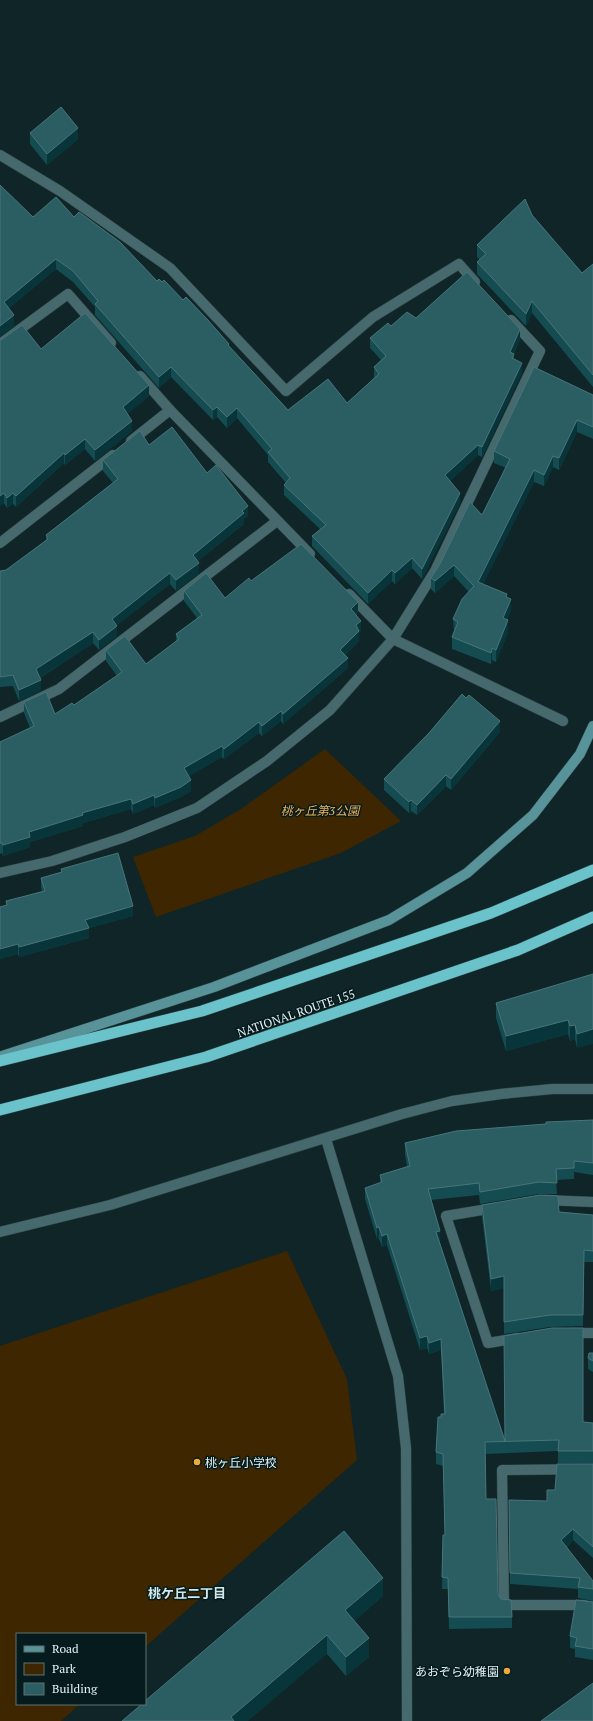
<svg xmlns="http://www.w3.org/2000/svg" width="593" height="1721" font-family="'PT Serif','Noto Sans JP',serif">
<rect width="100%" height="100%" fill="#0f2527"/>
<!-- green -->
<g fill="#3e2601">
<polygon points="325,749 401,821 341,853 156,917 133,857 195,836 241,809"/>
<polygon points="287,1251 347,1379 357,1460 145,1647 145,1634 17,1634 17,1704 80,1704 61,1721 0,1721 0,1346"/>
</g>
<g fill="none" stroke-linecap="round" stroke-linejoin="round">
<defs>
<g id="minor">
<polyline points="0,155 60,191 170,268 286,391 373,317 459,264 475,282"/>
<polyline points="0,344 68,294 111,343"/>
<polyline points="140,376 170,410 310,554"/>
<polyline points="131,441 170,410"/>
<polyline points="0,543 113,455"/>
<polyline points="349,594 393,639 563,721"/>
<polyline points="0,717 59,689 277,521"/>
<polyline points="0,873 52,861 125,837 197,808 267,761 330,710 393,639 435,571 540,351 511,320"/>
<polyline points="326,1139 398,1376 406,1448 407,1721"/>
<polyline points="545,1200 593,1202"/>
<polyline points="494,1208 446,1216 488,1343 518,1338"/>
<polyline points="571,1333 593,1333"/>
<polyline points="593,1469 502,1470 504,1605 583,1605 593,1607"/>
</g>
<polyline id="tertiary" points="0,1232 110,1205 402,1114 452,1101 501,1094 552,1089 593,1089"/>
<polyline id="secondary" points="2,1056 214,987 389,920 467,873 533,815 580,754 593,726"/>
<g id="trunk">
<polyline points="0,1061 202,1011 491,913 593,870"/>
<polyline points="0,1110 206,1057 518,950 593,917"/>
</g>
</defs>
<!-- minor casing -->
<use href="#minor" stroke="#2d4244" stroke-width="11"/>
<!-- tertiary casing -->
<use href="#tertiary" stroke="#2d4244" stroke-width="11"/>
<!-- secondary casing -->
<use href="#secondary" stroke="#2d4244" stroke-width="11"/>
<!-- trunk casing -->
<use href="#trunk" stroke="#2d4244" stroke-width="12"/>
<!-- minor -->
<use href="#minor" stroke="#45696d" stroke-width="10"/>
<!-- tertiary -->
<use href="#tertiary" stroke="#45696d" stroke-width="10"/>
<!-- secondary -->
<use href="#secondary" stroke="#579399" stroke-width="10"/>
<!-- trunk -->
<use href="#trunk" stroke="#6ac2ca" stroke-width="11"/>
</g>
<!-- wall -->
<g fill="#144c51">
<polygon points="30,133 78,139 47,165 30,144"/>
<polygon points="532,215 582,273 593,264 593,387 532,313 526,326 477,274 477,262 480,260 477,257 477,245"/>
<polygon points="33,217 74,217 157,281 162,282 229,346 288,410 347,403 374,378 374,367 381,360 370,348 370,338 391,326 416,318 520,339 514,354 514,359 522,373 482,457 478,455 450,481 460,503 422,579 412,568 395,584 392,581 368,604 312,546 312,536 320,529 284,495 284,485 286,483 268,462 268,455 237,418 227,428 217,417 213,420 171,377 159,388 95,315 95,307 73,282 56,269 9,308 14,326 0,336"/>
<polygon points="41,349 149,396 127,414 132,431 95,461 85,449 65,465 64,463 16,507 13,504 7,508 4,503 0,506"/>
<polygon points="593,395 593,439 577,432 559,470 553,467 544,486 534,482 483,584 507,597 511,610 507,620 508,632 496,662 492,660 491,664 452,649 452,637 454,631 453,619 469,592 454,576 435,593 431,589 431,578 482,515 506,468 494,463 494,451"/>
<polygon points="149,445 207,473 248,516 244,519 244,524 198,561 199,573 176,591 170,584 166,587 117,625 117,636 99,650 93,643 40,678 41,690 19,701 13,686 0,687 0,571 6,570 46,541 46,535 113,483 103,471 103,460"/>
<polygon points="251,581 358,613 356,615 361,631 359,633 359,641 345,655 348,668 283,724 281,721 262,736 259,733 224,759 222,757 189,776 191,791 181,797 155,808 154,805 133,814 131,809 83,823 83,826 30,842 30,847 3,856 2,853 0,854 0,742 30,728 24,713 24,702 55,714 74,705 117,676 106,661 106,650 146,664 176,642 176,634 197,618 184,601 184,591 225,598"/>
<polygon points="500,732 451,790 446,786 417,815 411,811 409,813 384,790 384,779"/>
<polygon points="61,869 133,916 89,928 89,938 19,957 18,954 0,959 0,907 6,905 6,901 42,891 41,888 41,878 61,872"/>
<polygon points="593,974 577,1048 575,1039 570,1041 568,1034 506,1051 496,1018 496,1003"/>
<polygon points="593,1120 593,1175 574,1172 574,1179 556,1180 557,1194 539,1194 480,1204 479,1195 431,1200 440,1243 504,1441 583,1422 593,1423 593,1463 558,1463 558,1451 485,1454 486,1499 498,1594 512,1617 512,1628 449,1629 448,1589 442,1589 443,1535 445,1535 443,1466 436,1464 436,1452 441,1417 444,1414 441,1350 429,1354 427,1348 420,1350 387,1245 382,1247 379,1239 377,1239 365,1199 365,1188 380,1183 380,1175 407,1166 405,1155 405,1143 546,1124"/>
<polygon points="482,1205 593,1215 593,1262 584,1262 583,1326 550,1327 504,1334 504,1288 491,1291 482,1217"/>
<polygon points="593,1353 593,1372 588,1369 588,1358"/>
<polygon points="593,1464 593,1558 573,1540 567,1547 593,1589 593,1601 578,1598 578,1589 510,1584 509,1500 547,1501 555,1490"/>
<polygon points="383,1596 354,1621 369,1657 346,1676 327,1654 122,1721"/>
<polygon points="593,1602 593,1660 575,1657 575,1649 570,1648 570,1636"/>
</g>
<!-- shaded-wall -->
<g fill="#083539">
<polygon points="78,128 78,139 47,165 47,154"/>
<polygon points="56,259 56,269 4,312 4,302"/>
<polygon points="532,301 532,313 526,326 526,314"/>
<polygon points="14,315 14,326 0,336 0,326"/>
<polygon points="520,329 520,339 510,362 510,352"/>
<polygon points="522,363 522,373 482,457 482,447"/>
<polygon points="171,367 171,377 159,388 159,377"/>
<polygon points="149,385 149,396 123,418 123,407"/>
<polygon points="217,407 217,417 213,420 213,410"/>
<polygon points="237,408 237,418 227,428 227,417"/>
<polygon points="577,420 577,432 559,470 559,458"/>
<polygon points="132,421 132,431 95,461 95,450"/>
<polygon points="85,439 85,449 65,465 65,455"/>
<polygon points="478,445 478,455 445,486 445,475"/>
<polygon points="64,453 64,463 16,507 16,496"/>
<polygon points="553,456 553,467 544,486 544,475"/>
<polygon points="534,470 534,482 478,594 478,582"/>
<polygon points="4,493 4,503 0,506 0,496"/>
<polygon points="13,493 13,504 7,508 7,498"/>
<polygon points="460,493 460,503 422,579 422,569"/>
<polygon points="248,506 248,516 244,519 244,524 193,565 193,555"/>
<polygon points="412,558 412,568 395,584 395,573"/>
<polygon points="199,563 199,573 176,591 176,580"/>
<polygon points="454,565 454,576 435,593 435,581"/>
<polygon points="392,570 392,581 368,604 368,593"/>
<polygon points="170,573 170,584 112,629 112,619"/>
<polygon points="511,599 511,610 503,630 503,618"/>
<polygon points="358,602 358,613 351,620 351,609"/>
<polygon points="508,620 508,632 496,662 496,650"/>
<polygon points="361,621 361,631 359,633 359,641 340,660 340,650 356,625"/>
<polygon points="117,626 117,636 99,650 99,640"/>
<polygon points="93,632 93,643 36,680 36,669"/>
<polygon points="492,648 492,660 491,664 491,653"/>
<polygon points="348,658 348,668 283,724 283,714"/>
<polygon points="41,680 41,690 19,701 19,690"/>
<polygon points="281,711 281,721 262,736 262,726"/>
<polygon points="500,721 500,732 451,790 451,779"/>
<polygon points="259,722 259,733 224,759 224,749"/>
<polygon points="222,746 222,757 184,779 184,768"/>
<polygon points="446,775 446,786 417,815 417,805"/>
<polygon points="191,780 191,791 181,797 155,808 155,798"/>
<polygon points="154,795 154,805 133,814 133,804"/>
<polygon points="131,799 131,809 83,823 83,826 30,842 30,847 3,856 3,845 29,832 82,813"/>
<polygon points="411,800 411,811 409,813 409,802"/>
<polygon points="133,906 133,916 89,928 89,938 19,957 19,947 85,920"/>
<polygon points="18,944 18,954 0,959 0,949"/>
<polygon points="568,1020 568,1034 506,1051 506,1036"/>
<polygon points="575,1025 575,1039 570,1041 570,1026"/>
<polygon points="593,1029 593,1044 577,1048 577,1034"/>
<polygon points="379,1227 379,1239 377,1239 377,1228"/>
<polygon points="440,1231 440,1243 436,1244 436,1232"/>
<polygon points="387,1234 387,1245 382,1247 382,1236"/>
<polygon points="504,1276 504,1288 491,1291 491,1279"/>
<polygon points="427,1336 427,1348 420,1350 420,1338"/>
<polygon points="441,1339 441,1350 429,1354 429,1343"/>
<polygon points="573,1529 573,1540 561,1552 561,1540"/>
<polygon points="383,1578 383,1596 345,1629 345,1610"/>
<polygon points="327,1635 327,1654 248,1721 231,1721 231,1717"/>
<polygon points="369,1638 369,1657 346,1676 346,1657"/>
</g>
<!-- building -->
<g fill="#2a5e63" stroke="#48757a">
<polygon points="61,107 78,128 47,154 30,133"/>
<polygon points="0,185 33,217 56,197 74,217 79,212 120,242 157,281 159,279 162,282 164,280 183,300 186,297 207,319 229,344 228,345 288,410 328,379 347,403 379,374 374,367 386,356 370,338 388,323 391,326 407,312 416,318 467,272 520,329 510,352 514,354 512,358 522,363 482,447 478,445 445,475 460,493 422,569 412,558 395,573 392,570 368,593 312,536 326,525 284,485 290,478 268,452 272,449 237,408 227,417 217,407 213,410 171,367 159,377 95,304 98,301 73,271 56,259 4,302 14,315 0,326"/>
<polygon points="525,199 532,215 582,273 593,264 593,375 532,301 526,314 477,262 486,254 477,245"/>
<polygon points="85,313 149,385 123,407 132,421 95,450 85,439 65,455 64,453 16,496 13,493 7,498 4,493 0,496 0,340 1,340 22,325 41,349"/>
<polygon points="534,367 593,395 593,427 577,420 559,458 553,456 544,475 534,470 478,582 507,594 506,597 511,599 503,618 508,620 496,650 492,648 491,653 452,637 458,622 453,619 462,599 474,586 454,565 435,581 431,578 441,562 470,502 482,515 510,459 494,451"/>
<polygon points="172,427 207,473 216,465 248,506 242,511 244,513 193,555 199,563 176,580 170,573 166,576 112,619 117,626 99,640 93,632 36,669 41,680 19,690 13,675 0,677 0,571 6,570 48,539 46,535 118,479 103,460 140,431 149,445"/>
<polygon points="301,544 358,602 351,609 361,621 356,625 359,631 340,650 348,658 283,714 281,711 262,726 259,722 224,749 222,746 184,768 191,780 181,787 155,798 154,795 133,804 131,799 82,813 83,815 29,832 30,837 3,845 2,843 0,843 0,742 34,726 24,702 46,692 55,714 72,703 74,705 122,672 106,650 125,636 146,664 179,639 176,634 202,615 184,591 206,573 225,598 249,578 251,581"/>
<polygon points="462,694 466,698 469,695 500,721 451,779 446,775 417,805 411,800 409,802 384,779 429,733"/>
<polygon points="118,853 133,906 85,920 89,928 19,947 18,944 0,949 0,907 7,905 6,901 45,891 41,878 62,872 61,869"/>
<polygon points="593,974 593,1029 577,1034 575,1025 570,1026 568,1020 506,1036 496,1003"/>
<polygon points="593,1120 593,1163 574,1161 574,1168 556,1169 557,1183 539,1182 480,1192 479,1183 428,1189 440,1231 436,1232 505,1441 504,1336 552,1328 583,1328 583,1422 593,1423 593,1451 558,1451 559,1440 485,1442 486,1499 496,1499 498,1594 501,1599 511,1600 512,1617 449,1617 448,1578 442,1577 443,1535 445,1535 443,1454 436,1452 438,1417 441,1417 441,1414 445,1414 441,1339 429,1343 427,1336 420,1338 387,1234 382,1236 379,1227 377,1228 365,1188 382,1182 380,1175 410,1166 405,1143 456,1131 546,1124 546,1122"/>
<polygon points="540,1195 558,1196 559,1212 593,1215 593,1251 584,1250 583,1315 550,1315 504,1322 504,1276 491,1279 482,1205"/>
<polygon points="589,1353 593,1353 593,1361 588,1358"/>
<polygon points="557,1464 593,1464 593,1547 573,1529 561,1540 593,1581 593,1589 578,1587 580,1578 510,1573 509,1500 547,1501 547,1490 555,1490"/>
<polygon points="344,1531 383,1578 345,1610 369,1638 346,1657 327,1635 231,1717 234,1721 122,1721 142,1704 145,1704 145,1701"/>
<polygon points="576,1600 593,1602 593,1649 575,1646 577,1638 570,1636"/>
<polygon points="593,1683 593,1721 541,1721"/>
</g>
<!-- markers -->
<g fill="#eea83c" stroke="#061b1d" stroke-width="1.5">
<circle cx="197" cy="1462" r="4"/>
<circle cx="507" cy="1671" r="4"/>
</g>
<g text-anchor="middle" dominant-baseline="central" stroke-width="3" stroke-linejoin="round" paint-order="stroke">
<!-- park labels -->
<g font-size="12" font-style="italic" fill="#eeb25e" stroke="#061b1d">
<text x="320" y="810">桃ヶ丘第3公園</text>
</g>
<!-- street labels -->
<g font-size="12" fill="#e5f2f4" stroke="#061b1d">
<text transform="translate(296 1013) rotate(-19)">NATIONAL ROUTE 155</text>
</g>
<!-- poi labels -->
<g font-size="12" fill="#e5f2f4" stroke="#061b1d" text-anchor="start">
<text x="205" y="1462">桃ヶ丘小学校</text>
<text x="499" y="1671" text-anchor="end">あおぞら幼稚園</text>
</g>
<!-- neighbourhood labels -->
<g font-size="13" font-weight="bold" fill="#cfe9ec" stroke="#061b1d">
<text x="187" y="1593">桃ケ丘二丁目</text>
</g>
</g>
<!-- legend -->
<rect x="16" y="1633" width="130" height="72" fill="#061b1d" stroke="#5f7173"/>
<rect x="24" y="1646" width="20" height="6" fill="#579399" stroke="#5f7173"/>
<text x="52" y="1653" font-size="12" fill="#e5f2f4">Road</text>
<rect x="24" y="1663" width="20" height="12" fill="#3e2601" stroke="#5f7173"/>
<text x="52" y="1673" font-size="12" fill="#e5f2f4">Park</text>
<rect x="24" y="1683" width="20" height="12" fill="#2a5e63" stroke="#5f7173"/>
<text x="52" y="1693" font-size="12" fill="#e5f2f4">Building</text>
</svg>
